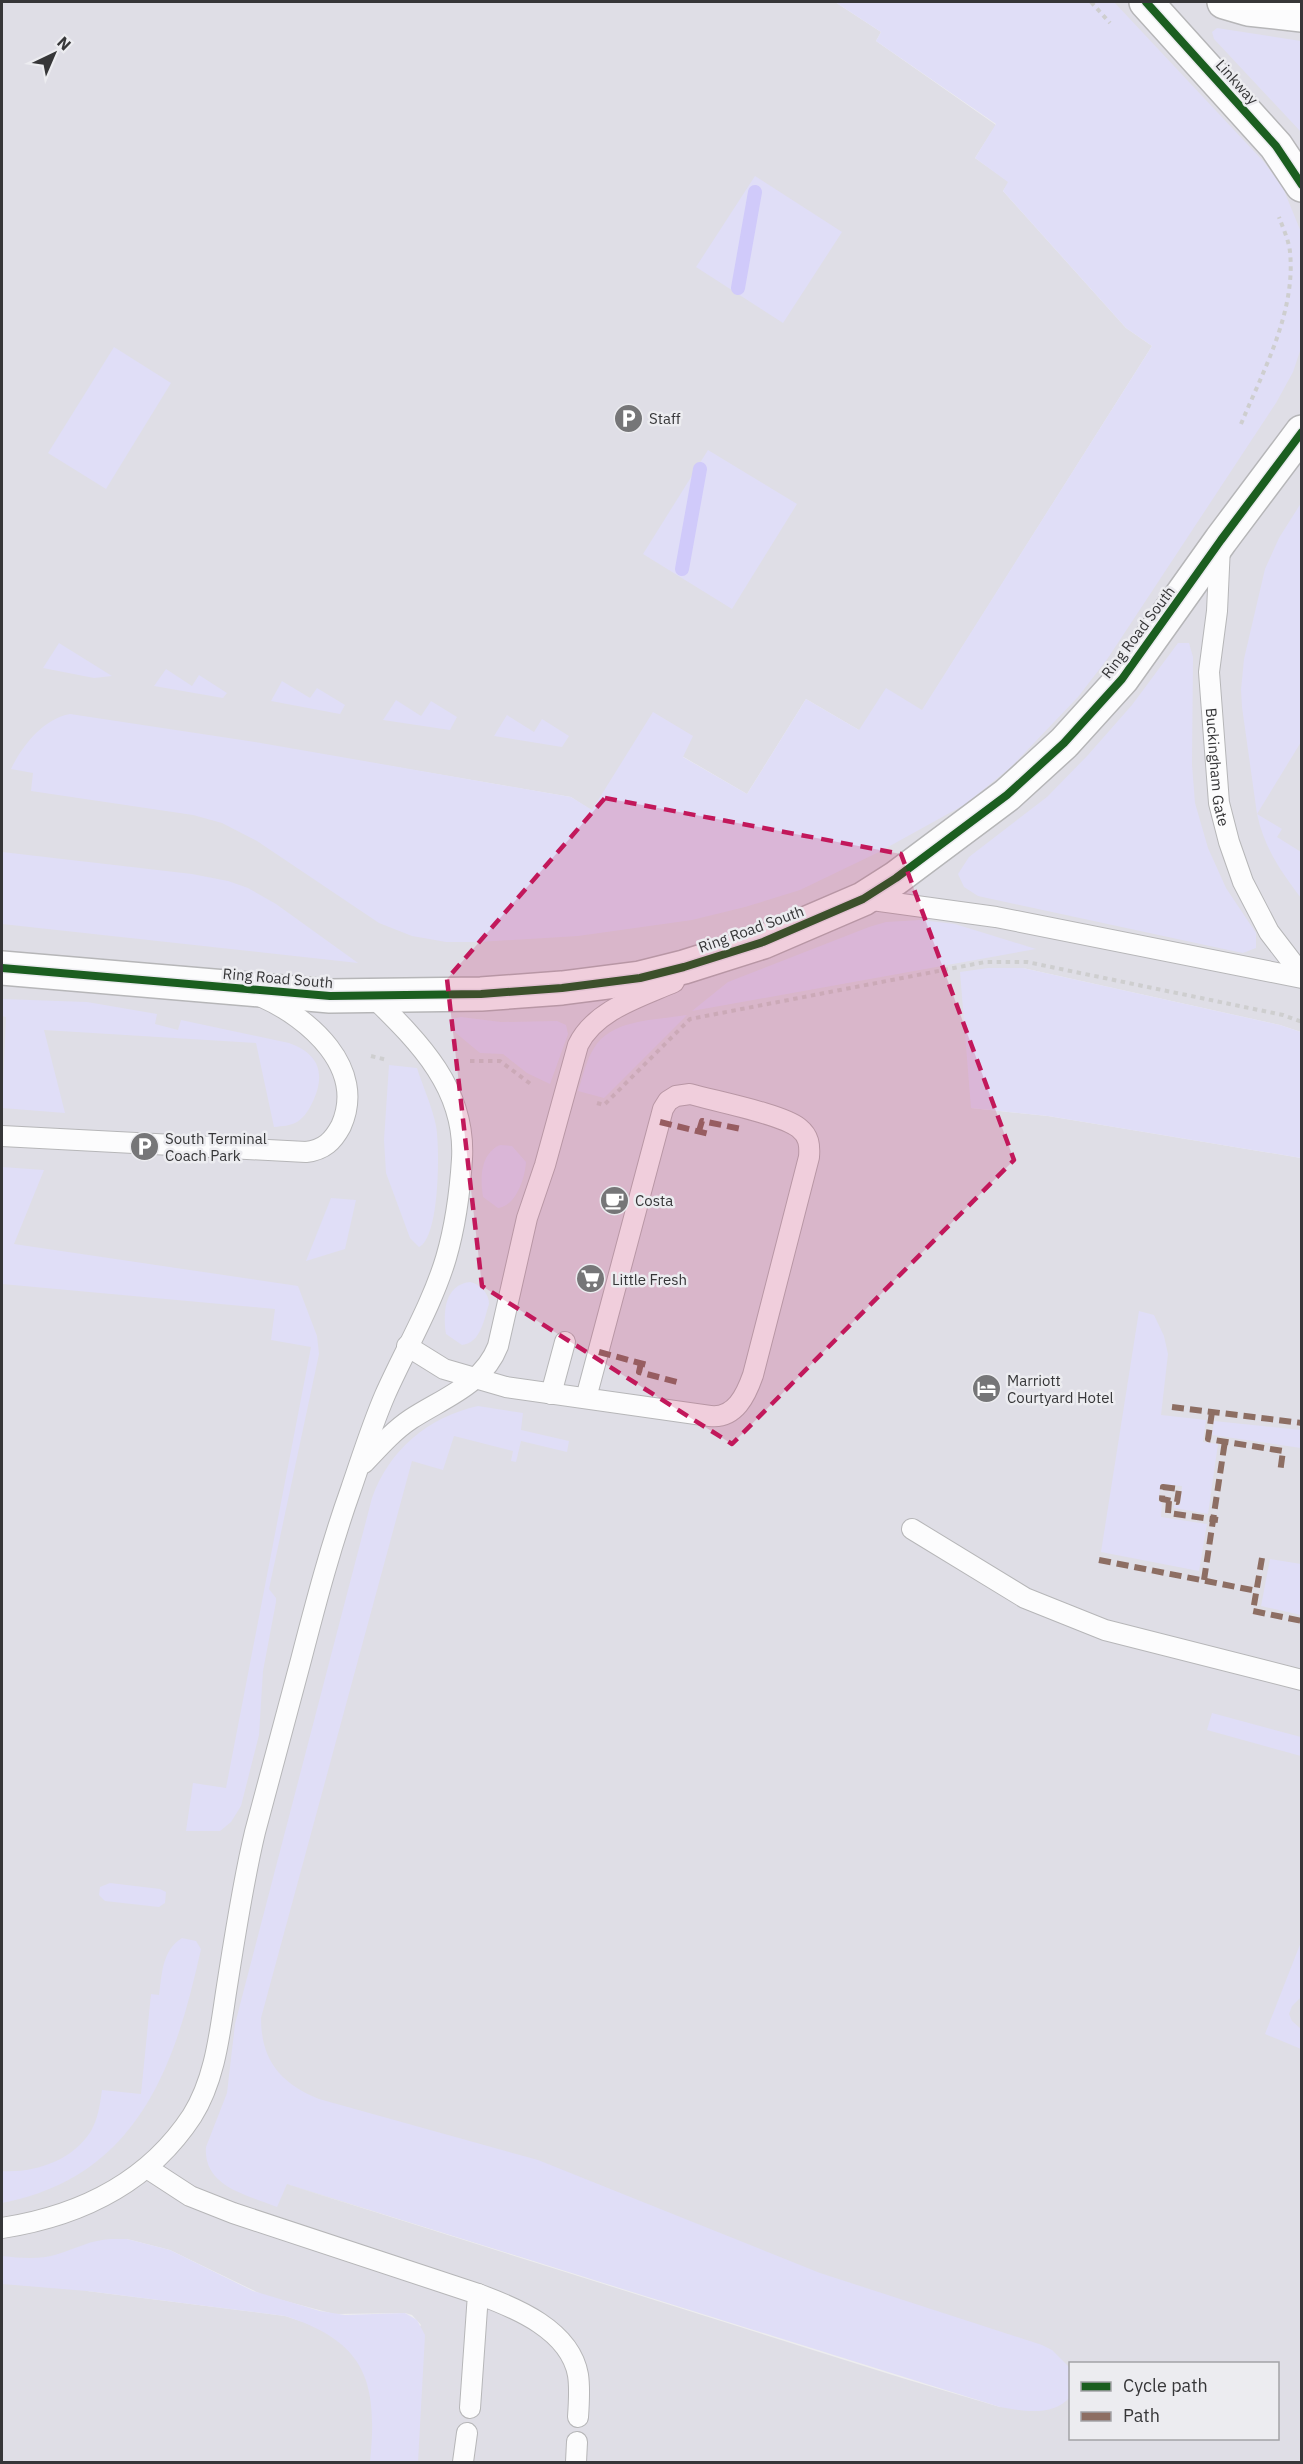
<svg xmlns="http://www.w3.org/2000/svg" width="1303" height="2464" font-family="'IBM Plex Sans',sans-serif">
<rect width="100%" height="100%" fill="#ededef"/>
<!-- built -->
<path fill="#dfdee6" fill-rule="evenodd" d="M 2,2 L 835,2 L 881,32 L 876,41 L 996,125 L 975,158 L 1009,182 L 1003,191 L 1126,328 L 1152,346 L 922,711 L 859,730 L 806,699 L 747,794 L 682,756 L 592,811 L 571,797 L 255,743 L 767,875 L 1227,398 L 1053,2 L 1301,2 L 1301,1032 L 1280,1025 L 1023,968 L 971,1108 L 1048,1116 L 1301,1158 L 1301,2462 L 2,2462 ZM 286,2184 L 1010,2407 L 1000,2407 L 902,2378 ZM 127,2239 L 170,2250 L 263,2295 L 334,2314 L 405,2313 L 412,2315 L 421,2325 L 400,2353 L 285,2316 L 87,2291 ZM 1070,2364 L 1278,2364 L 1278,2438 L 1070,2438 Z"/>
<!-- green -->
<g fill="#e0def7">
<path d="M 835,2 L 1114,2 L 1264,162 L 1283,188 L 1301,232 L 1301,348 L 1293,372 L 1276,403 L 1108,658 L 1078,697 L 1010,768 L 964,805 L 879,852 L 800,890 L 745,907 L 692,920 L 578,936 L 479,942 L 446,942 L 412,936 L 379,923 L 257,841 L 222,823 L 193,815 L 31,791 L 33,773 L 11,769 C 22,746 43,719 70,714 L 255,742 L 571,797 L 592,810 L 653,712 L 693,736 L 683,757 L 747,794 L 806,699 L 859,730 L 886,688 L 922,710 L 1152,346 L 1126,328 L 1003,191 L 1008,182 L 975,158 L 996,124 L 876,41 L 881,32 Z"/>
<polygon points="1217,28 1301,41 1301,132 1214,39 1212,32"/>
<polygon points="755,176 842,232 783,323 696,267"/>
<polygon points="114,347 171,383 106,489 48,453"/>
<polygon points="708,450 797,504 732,609 643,554"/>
<path d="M 1301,503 L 1301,742 L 1257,814 L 1282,829 L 1277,837 L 1301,852 L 1301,898 C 1281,872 1264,847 1257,814 L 1242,707 L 1241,690 L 1244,659 L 1265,569 L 1279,538 Z"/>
<polygon points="59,643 112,676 94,678 43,668"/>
<polygon points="1178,643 1189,643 1193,657 1192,765 1195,803 1208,848 1226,888 1256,933 1256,948 1243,953 1219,948 978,896 964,887 958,874 969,857 1047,797 1088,755 1132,705"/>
<polygon points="166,669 192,686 199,675 227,693 223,698 154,686"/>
<polygon points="282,681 310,698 317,688 345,705 340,714 271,701"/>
<polygon points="396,700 421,716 431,701 457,717 450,730 383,720"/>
<polygon points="507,715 534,732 542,719 569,736 562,747 494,736"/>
<polygon points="2,852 192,874 228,881 248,888 276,904 358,963 2,924"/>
<polygon points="921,920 955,924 1036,949 692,1011 728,982 869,927 886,922"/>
<polygon points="988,968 1023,968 1280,1025 1301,1032 1301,1158 1048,1116 971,1108 960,972"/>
<path d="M 2,999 L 87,1002 L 157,1014 L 155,1024 L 178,1030 L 181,1020 L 289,1043 C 317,1053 326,1071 314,1099 C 310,1108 305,1117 297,1122 C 290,1126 282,1126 274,1127 L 256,1043 L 44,1030 L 65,1113 L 2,1108 L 6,1017 L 2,1016 Z"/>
<path d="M 687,1015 L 604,1098 L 578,1091 C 583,1077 586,1060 594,1048 C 611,1019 657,1020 687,1015 Z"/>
<polygon points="461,1017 501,1022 557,1021 566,1025 568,1034 550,1084 527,1073 503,1054 480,1053 450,1028 449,1022 452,1019"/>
<path d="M 389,1065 L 417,1068 C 423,1087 432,1106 436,1126 C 440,1147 440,1238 419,1247 L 410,1238 L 386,1173 L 384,1140 Z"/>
<path d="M 500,1145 L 512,1146 L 526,1162 C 525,1178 516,1206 498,1208 L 483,1197 C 480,1178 480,1154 500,1145 Z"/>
<polygon points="2,1167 44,1170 14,1244 298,1286 317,1336 319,1354 269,1589 276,1598 276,1602 263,1671 259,1735 241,1806 231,1822 220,1831 186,1831 193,1783 226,1788 311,1347 271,1340 275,1309 2,1284"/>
<polygon points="331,1198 356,1200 345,1249 306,1261"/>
<path d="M 470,1282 C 480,1284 489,1293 489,1304 C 484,1319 481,1343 462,1345 L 446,1334 C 443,1313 444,1285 470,1282 Z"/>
<polygon points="1139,1311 1154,1315 1164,1336 1168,1354 1161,1415 1206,1420 1203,1442 1218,1444 1208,1514 1174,1508 1174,1505 1180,1505 1182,1486 1161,1484 1158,1501 1162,1503 1161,1517 1207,1524 1199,1571 1101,1552"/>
<path d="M 478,1406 L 523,1413 L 521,1430 L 569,1441 L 567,1452 L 521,1441 L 516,1462 L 511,1461 L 513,1451 L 454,1436 L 443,1470 L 412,1461 L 261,2018 C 261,2060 280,2083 319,2099 L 538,2160 L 820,2273 L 1042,2345 L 1052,2350 L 1070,2368 L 1070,2397 C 1053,2417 1023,2411 1000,2407 L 287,2184 L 277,2207 C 248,2195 203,2187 206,2147 L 227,2093 L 235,2024 L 372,1498 C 389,1450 428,1417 478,1406 Z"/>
<polygon points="1214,1421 1301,1430 1301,1448 1212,1435"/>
<polygon points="1270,1559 1301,1564 1301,1615 1261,1606"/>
<polygon points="1212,1713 1301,1737 1301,1756 1207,1730"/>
<polygon points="110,1883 160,1889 166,1892 165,1903 159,1907 105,1901 99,1895 100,1887"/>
<path d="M 182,1938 L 196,1941 L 201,1949 C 175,2068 137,2177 2,2203 L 2,2171 C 35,2173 72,2161 91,2131 C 98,2119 100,2104 102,2090 L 141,2094 L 151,1994 L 159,1995 C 162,1974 162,1950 182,1938 Z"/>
<polygon points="1301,1942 1301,1997 1292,2006 1289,2014 1292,2021 1301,2029 1301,2049 1265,2034"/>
<path d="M 111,2239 L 127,2239 L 170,2250 L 253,2291 L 320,2311 L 345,2315 L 405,2313 L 417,2320 L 425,2335 L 418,2462 L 370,2462 C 378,2383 367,2342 285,2316 L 87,2291 L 2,2284 L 2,2256 C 21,2258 39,2260 58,2254 C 77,2248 91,2240 111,2239 Z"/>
</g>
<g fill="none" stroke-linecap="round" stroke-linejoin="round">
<!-- stream -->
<g stroke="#d0cafa" stroke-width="14">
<polyline points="738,288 755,192"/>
<polyline points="682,569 700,469"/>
</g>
<defs>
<g id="service">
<path id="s1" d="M 1220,546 L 1217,611 L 1209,672 L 1219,803 L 1229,842 L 1243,882 L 1269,932 L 1302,975"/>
<polyline points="865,899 996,917 1302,978"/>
<path d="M 2,1136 L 306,1152 C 324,1150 333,1141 341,1126 C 367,1068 309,1018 262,997"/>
<path d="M 407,1346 L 444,1369 L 506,1387 L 710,1416 C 735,1419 746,1395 753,1375 L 809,1157 C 810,1145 809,1136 799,1128 C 782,1114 714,1101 690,1094 L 676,1096 L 668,1101 L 663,1109 L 586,1398"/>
<polyline points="551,1394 565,1342"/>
<path d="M 364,1463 C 379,1447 393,1431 411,1419 C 443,1398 483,1385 498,1346 L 527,1218 L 545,1165 L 578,1045 C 595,1010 640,997 674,982"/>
<polyline points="912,1529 1025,1598 1105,1630 1302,1680"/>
<polyline points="147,2168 190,2196 233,2213 478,2294 470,2408"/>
<path d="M 2,2228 C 79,2216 148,2183 192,2116 C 216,2078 220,2030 227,1986 C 235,1935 243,1882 255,1832 C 270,1774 286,1717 301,1660 C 316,1602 331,1545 351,1489 C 362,1457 372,1425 385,1395 C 405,1350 432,1305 446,1258 C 455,1227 460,1191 462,1159 C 466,1089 420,1043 373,997"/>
<path d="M 478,2294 C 516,2308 570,2330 578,2375 C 580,2388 579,2403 578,2417"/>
<polyline points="463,2462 467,2433"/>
<polyline points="576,2462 577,2442"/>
</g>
<g id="minor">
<polyline points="1146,2 1276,146 1302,185"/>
<polyline points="1224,2 1248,9 1302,15"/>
<polyline points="2,968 330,996 481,994 562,988 640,978 684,967 763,942 863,899 896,878 1007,795 1064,743 1122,679 1221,540 1302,432"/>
</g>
</defs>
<!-- service casing -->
<use href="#service" stroke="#b6b6b8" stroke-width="22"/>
<!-- minor casing -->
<use href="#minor" stroke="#b6b6b8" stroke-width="36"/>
<!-- path -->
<g stroke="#cececf" stroke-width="4" stroke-dasharray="4.5 4.5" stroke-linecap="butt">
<polyline points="1091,2 1110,23"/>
<path d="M 1241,424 C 1263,371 1296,312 1290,252 C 1289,241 1283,228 1279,217"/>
<polyline points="371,1056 387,1060"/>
<polyline points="470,1061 500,1061 532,1085"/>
<polyline points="597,1103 604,1105 690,1019 985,962 1027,962 1283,1015 1302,1022"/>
</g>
<!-- service -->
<use href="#service" stroke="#fcfcfd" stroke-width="20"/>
<!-- minor -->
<use href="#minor" stroke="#fcfcfd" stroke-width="33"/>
<!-- quiet -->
<g stroke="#8d6e63" stroke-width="6" stroke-dasharray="12 6" stroke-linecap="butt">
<polyline points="660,1122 709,1134"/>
<polyline points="699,1131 702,1121 741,1129"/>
<polyline points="599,1352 651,1366"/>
<polyline points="641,1363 639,1372 681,1383"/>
<polyline points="1172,1407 1302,1423"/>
<polyline points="1212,1412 1208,1439 1283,1451 1280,1473"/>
<polygon points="1163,1487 1179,1489 1177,1502 1162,1499"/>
<polyline points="1169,1501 1168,1513 1218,1520"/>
<polyline points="1262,1558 1253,1611 1302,1621"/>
<polyline points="1099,1560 1257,1591"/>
<polyline points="1204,1580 1225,1441"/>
</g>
<defs>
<g id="cycleway">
<polyline points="1146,2 1276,146 1302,185"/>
<polyline points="2,968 330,996 481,994 562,988 640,978 684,967 763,942 863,899 896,878 1007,795 1064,743 1122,679 1221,540 1302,432"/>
</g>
</defs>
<!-- cycleway casing -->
<use href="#cycleway" stroke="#ececf0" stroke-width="11"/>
<!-- cycleway -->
<use href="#cycleway" stroke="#1b5e20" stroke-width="8"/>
</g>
<!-- marked area -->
<path fill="#c2185b" fill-opacity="0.2" stroke="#c2185b" stroke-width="4.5" stroke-dasharray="12 8" stroke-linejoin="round" d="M 605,798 L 901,854 L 1014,1160 L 732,1444 L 482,1286 L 447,979 Z"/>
<!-- icons -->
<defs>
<symbol id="parking-disc" viewBox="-11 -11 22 22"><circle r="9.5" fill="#767678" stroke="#ececf0"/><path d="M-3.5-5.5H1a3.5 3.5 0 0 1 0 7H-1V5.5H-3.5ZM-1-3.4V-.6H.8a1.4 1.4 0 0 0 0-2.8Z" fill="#fff"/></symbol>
<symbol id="cafe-disc" viewBox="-11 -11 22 22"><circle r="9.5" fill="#767678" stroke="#ececf0"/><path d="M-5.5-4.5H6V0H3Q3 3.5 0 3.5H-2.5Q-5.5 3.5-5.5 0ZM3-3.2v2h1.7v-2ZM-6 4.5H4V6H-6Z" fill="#fff"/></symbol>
<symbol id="supermarket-disc" viewBox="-11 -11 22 22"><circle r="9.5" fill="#767678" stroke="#ececf0"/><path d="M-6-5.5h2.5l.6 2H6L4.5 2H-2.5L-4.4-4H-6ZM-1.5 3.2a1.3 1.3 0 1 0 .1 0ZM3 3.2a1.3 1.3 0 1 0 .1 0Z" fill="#fff"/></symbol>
<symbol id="hotel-disc" viewBox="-11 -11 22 22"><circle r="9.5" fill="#767678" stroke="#ececf0"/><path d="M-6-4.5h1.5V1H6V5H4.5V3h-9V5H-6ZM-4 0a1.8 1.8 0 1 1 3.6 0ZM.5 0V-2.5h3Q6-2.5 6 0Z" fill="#fff"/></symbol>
</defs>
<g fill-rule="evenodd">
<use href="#parking-disc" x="612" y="402" width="33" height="33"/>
<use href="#parking-disc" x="128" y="1130" width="33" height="33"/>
<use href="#cafe-disc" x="598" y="1184" width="33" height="33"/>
<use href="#supermarket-disc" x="574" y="1262" width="33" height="33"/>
<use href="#hotel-disc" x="970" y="1372" width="33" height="33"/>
</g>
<g text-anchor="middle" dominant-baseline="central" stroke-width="5" stroke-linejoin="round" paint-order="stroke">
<!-- street labels -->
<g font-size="15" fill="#363638" stroke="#ececf0">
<text transform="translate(1237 82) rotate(48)">Linkway</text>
<text transform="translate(1138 632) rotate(-53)">Ring Road South</text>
<text stroke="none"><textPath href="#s1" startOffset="222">Buckingham Gate</textPath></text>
<text transform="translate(751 929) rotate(-20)">Ring Road South</text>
<text transform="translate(278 978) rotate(5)">Ring Road South</text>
</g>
<!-- poi labels -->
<g font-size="15" fill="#363638" stroke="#ececf0" text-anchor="start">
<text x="649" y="418">Staff</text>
<text x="165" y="1138">South Terminal<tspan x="165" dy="17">Coach Park</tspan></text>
<text x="635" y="1200">Costa</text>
<text x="612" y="1279">Little Fresh</text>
<text x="1007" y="1380">Marriott<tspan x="1007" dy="17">Courtyard Hotel</tspan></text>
</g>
</g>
<!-- border -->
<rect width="1303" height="2464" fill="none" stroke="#363638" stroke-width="6"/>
<!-- legend -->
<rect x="1069" y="2362" width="210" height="78" fill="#ececf0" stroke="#a3a3a6" stroke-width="1.5"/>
<rect x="1081" y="2382" width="30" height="9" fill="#1b5e20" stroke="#a3a3a6" stroke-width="1.5"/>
<text x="1123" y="2392" font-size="18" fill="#363638">Cycle path</text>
<rect x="1081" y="2412" width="30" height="9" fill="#8d6e63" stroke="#a3a3a6" stroke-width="1.5"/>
<text x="1123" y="2422" font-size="18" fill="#363638">Path</text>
<!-- north arrow -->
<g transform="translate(54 54) rotate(44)" stroke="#ececf0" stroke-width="4.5" paint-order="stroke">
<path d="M0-4.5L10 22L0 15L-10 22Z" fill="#363638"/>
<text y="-9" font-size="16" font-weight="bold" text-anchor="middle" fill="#363638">N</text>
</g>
</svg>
